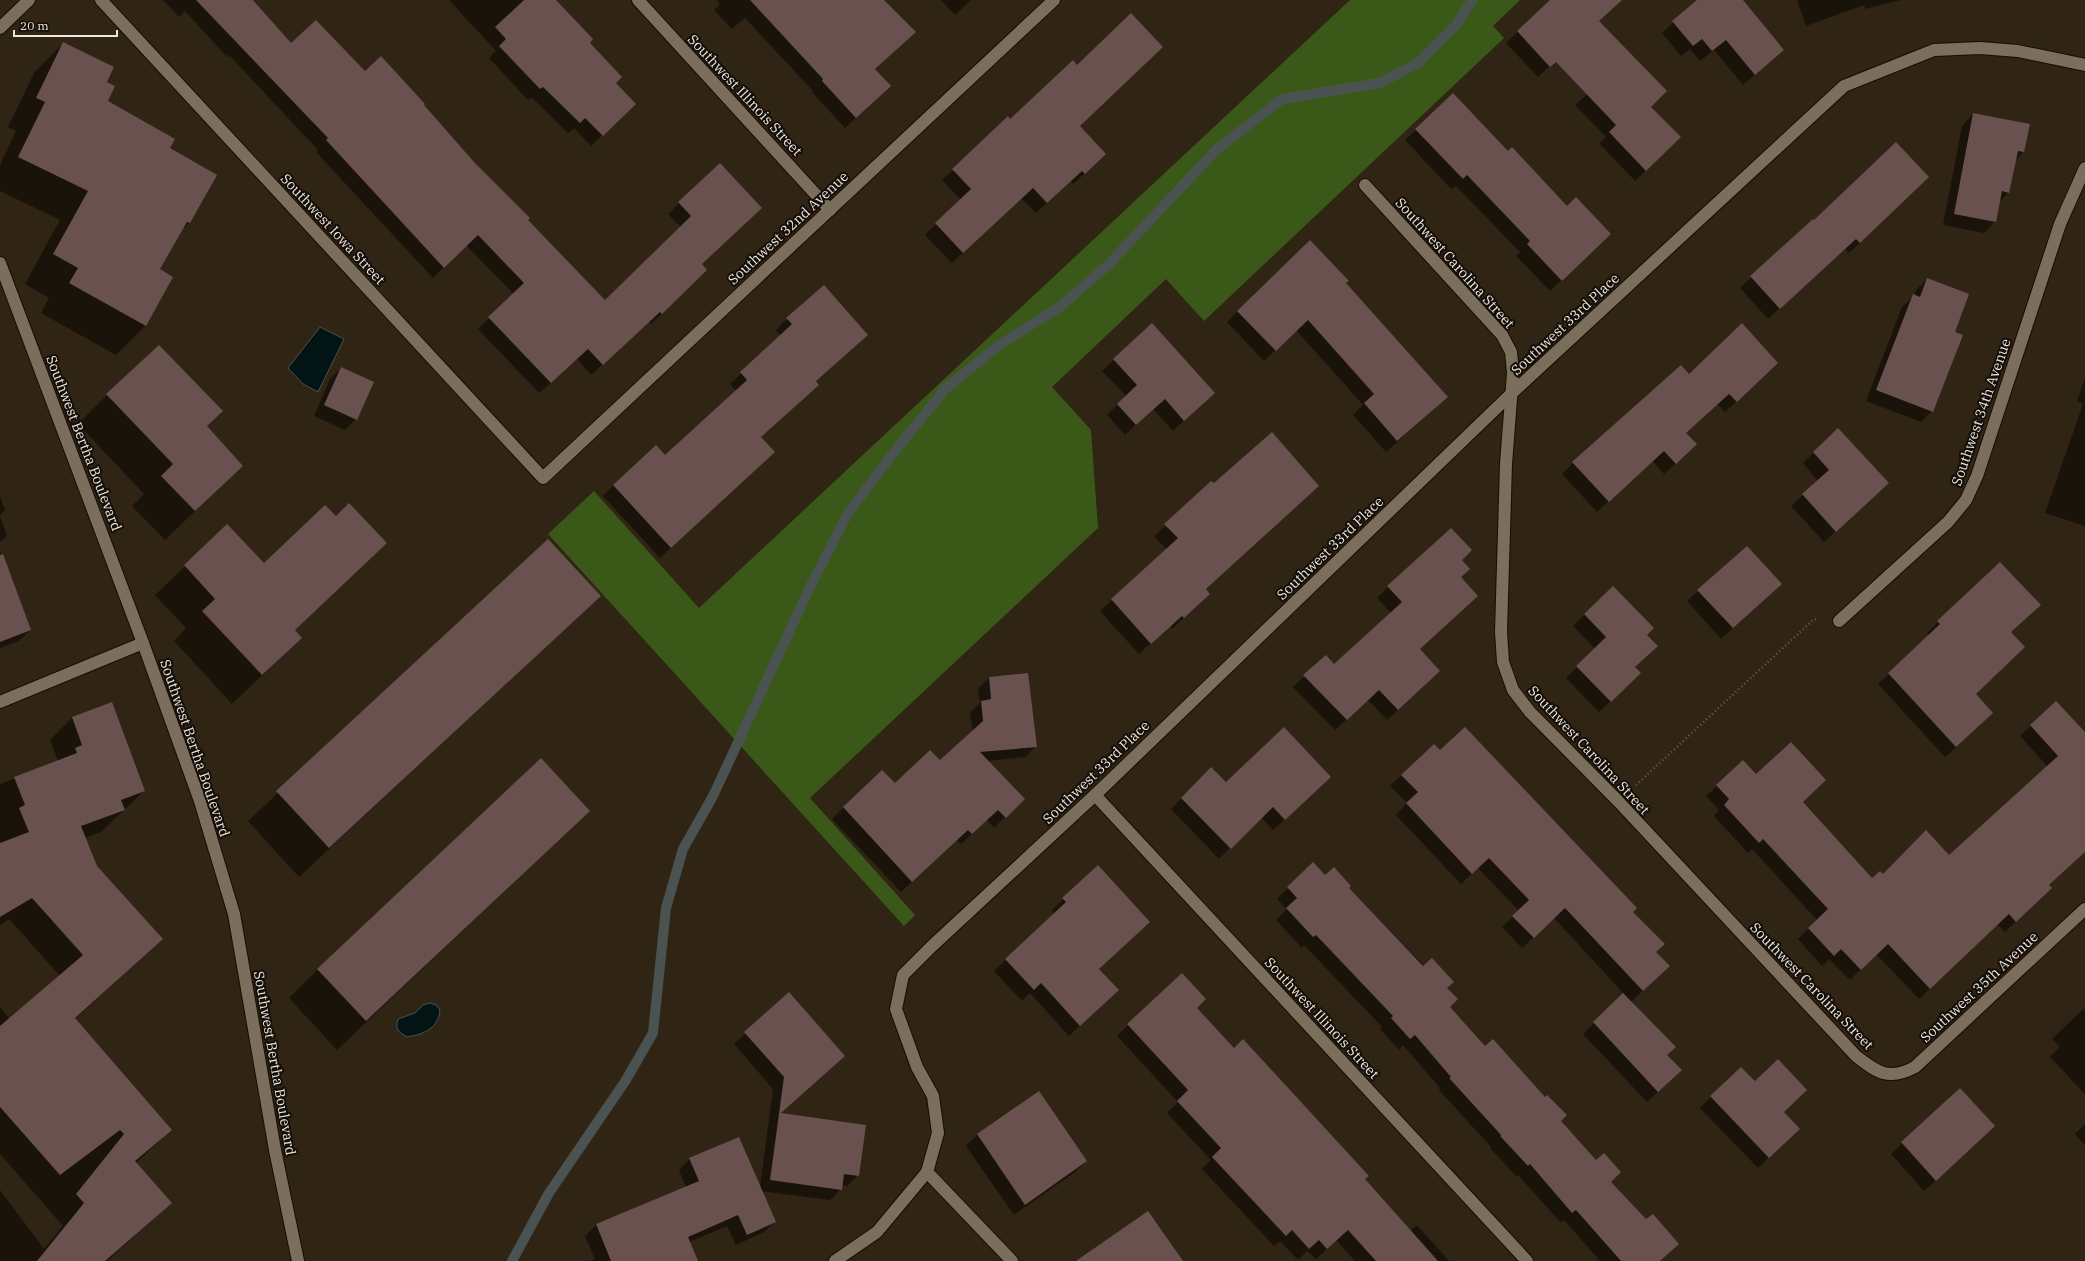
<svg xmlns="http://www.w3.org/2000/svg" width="2085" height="1261" font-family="'IBM Plex Serif',serif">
<rect width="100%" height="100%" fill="#302414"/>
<!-- forest -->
<polygon fill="#3a5918" points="1350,0 1520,0 1493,26 1504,38 1204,321 1166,279 1052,387 1091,430 1098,528 810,798 915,915 904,926 548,534 594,491 699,608"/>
<!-- water -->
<g fill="#031415" stroke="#4a5351">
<polygon points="320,327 344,339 318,392 303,384 288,368"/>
<path d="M 430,1003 L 436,1005 L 440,1010 C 438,1029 424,1034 407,1037 C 398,1032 395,1029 398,1019 L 415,1013 L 423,1005 Z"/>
</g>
<!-- shadow -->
<g fill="#0007">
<polygon points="163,0 251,0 291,45 365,73 423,105 527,220 605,302 681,227 668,214 720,165 701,265 695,281 651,324 649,322 591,375 577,359 539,393 478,329 514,294 466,245 433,278 316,152 318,150 229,55 227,57 185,11 179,17"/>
<polygon points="449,0 555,0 588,43 615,83 624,115 591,146 574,128 568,133 531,97 528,100 489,58 496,51"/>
<polygon points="717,0 874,0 898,48 874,70 878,97 845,128 812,92 813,91 745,18 732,29 714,10 720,4"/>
<polygon points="941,0 971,0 955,15"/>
<polygon points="1552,0 1621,0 1538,77 1506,43"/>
<polygon points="1698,0 1741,0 1783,50 1743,85 1714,50 1700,61 1690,49 1681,56 1662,33"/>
<polygon points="1797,0 1901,0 1865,9 1864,5 1806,26"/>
<polygon points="63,44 106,82 107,101 189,223 180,232 159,270 172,277 145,326 116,355 41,313 49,298 25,284 60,220 0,191 0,165 16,131 8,127 34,73"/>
<polygon points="1631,56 1650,107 1668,148 1635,181 1599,143 1606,137 1575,105"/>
<polygon points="1077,66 1079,126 1094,165 1073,184 1070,181 1036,213 1021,198 952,263 925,235 961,200 942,180 1010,120"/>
<polygon points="1973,114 2023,152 2015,160 2008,193 1999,203 1995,221 1984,233 1943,225 1962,126"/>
<polygon points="1416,130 1598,245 1550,291 1516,256 1520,252 1456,186 1451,189 1405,140"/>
<polygon points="1917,188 1849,253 1845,249 1768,319 1740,288 1813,220 1814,221"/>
<polygon points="1927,279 1953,332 1932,411 1921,422 1866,401 1902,307 1914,296 1916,290"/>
<polygon points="1345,283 1447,397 1386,452 1353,415 1363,405 1296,330 1264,361 1227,322 1238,311"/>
<polygon points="787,319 866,335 815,381 760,437 763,463 660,558 603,496 614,485 665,457 736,391 730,384 781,336 776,330"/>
<polygon points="1151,325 1202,404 1173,431 1153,409 1125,435 1107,415 1126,396 1102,371"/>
<polygon points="341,368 356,419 345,430 314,416 330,379"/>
<polygon points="1766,374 1725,412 1717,404 1685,433 1685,455 1664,474 1653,461 1597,512 1562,474 1573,463"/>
<polygon points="2085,378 2085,526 2045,513 2083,404 2077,401"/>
<polygon points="107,395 206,427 242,466 165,540 132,506 144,494 78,424"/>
<polygon points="1814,452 1876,494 1824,542 1791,506 1818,481 1803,463"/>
<polygon points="1213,485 1318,486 1205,590 1209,594 1198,605 1172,629 1170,626 1139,654 1100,611 1167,550 1154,536"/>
<polygon points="0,496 5,510 0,515"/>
<polygon points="0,516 7,536 0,542"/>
<polygon points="336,517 294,631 301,638 232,704 174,641 186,628 155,595 227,526 264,565"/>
<polygon points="548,540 600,596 299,877 248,821"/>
<polygon points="0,550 30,630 19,641 0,648"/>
<polygon points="1461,560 1460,577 1419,649 1428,682 1387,720 1368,700 1335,730 1293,687 1326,656 1334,666 1391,613 1377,598 1388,587"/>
<polygon points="2000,563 2010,633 1974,694 1981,724 1945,757 1878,684 1929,635 1927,633 1938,622"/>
<polygon points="1613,587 1646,635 1634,667 1640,673 1599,712 1566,678 1595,649 1573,626"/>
<polygon points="1698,591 1769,595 1721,639 1687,601"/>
<polygon points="1027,674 1036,746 1025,757 987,761 1023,799 994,828 987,820 961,844 957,840 901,892 832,819 882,771 895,784 940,762 973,732 970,713 980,703 978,689 989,678"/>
<polygon points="72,718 144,791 101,832 85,838 96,867 162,939 75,1019 171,1130 136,1163 171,1203 107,1261 0,1261 0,1190 44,1249 63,1226 0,1154 0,1007 10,1019 60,976 9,919 0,925 0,784 58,761 50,740"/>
<polygon points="2031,726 2085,734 2085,852 2048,886 2040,899 2005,932 1997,924 1919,999 1876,954 1850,980 1829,959 1822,966 1798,939 1817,920 1752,849 1748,853 1714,816 1719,810 1706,796 1717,786 1756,775 1802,803 1872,880 1949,856 2048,767 2020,736"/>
<polygon points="1433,745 1632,912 1655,953 1657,977 1631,1002 1669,1081 1647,1102 1583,1034 1624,994 1554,918 1522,948 1502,927 1519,911 1478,868 1461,884 1396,815 1407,803 1390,786"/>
<polygon points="1211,769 1226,784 1319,788 1273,830 1261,817 1219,859 1171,809"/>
<polygon points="589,811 337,1050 289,998 318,969"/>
<polygon points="1313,864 1325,876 1348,888 1446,988 1449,1007 1485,1048 1560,1121 1610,1182 1646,1221 1678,1244 1660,1261 1600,1261 1564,1220 1561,1223 1518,1175 1516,1176 1490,1148 1491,1147 1439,1090 1440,1088 1403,1045 1399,1050 1380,1029 1382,1027 1304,945 1302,948 1276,920 1287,909 1277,899"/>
<polygon points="1098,866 1098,969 1106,1001 1069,1036 1030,993 1022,1001 994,971 1055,914 1052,910"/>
<polygon points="789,994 844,1056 780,1114 858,1175 847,1186 842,1185 841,1189 830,1200 761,1191 775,1221 764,1232 736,1245 727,1226 689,1242 697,1261 589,1261 595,1259 585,1236 596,1225 686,1187 679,1170 690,1159 760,1187 773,1089 734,1044"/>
<polygon points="1196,1008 1234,1049 1364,1179 1410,1231 1417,1225 1449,1261 1355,1261 1336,1240 1316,1259 1307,1251 1298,1260 1280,1241 1274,1246 1202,1169 1211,1160 1167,1113 1178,1102 1117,1036 1128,1025"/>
<polygon points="2083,1009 2085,1011 2085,1094 2050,1057 2060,1047 2052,1039"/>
<polygon points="1755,1083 1783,1112 1787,1140 1758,1168 1700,1108 1711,1097"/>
<polygon points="1960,1089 1983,1137 1924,1191 1891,1154"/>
<polygon points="1038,1093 1086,1161 1075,1172 1014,1215 966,1146 977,1135"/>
<polygon points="2085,1124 2085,1145 2075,1134"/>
</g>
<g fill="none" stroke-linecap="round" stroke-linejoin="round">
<!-- stream -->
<polyline stroke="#4a5351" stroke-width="10" points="512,1261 549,1193 626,1080 653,1033 666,908 683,849 713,796 810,587 848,513 895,451 945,389 998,346 1061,306 1109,264 1217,149 1282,99 1380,83 1418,63 1457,24 1472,0"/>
</g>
<!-- building -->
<g fill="#69514f">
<polygon points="196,0 253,0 291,43 316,20 365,71 381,56 425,104 424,105 475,163 530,218 528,220 605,300 691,216 678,202 720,163 762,208 702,264 707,270 662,314 660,312 603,365 588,349 551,383 488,317 524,283 478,235 444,268 326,140 328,138"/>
<polygon points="524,0 556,0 593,39 590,43 622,77 616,83 636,104 603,136 585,118 580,123 543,87 540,89 499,46 506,39 495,27"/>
<polygon points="750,0 884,0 916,32 875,69 891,86 856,118 822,81 823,79"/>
<polygon points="1550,0 1622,0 1599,21 1667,91 1651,107 1681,137 1646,171 1609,132 1616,125 1556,62 1550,67 1517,31"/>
<polygon points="1697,0 1743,0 1784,50 1755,75 1726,40 1712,51 1702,39 1693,46 1672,21"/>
<polygon points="1131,13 1163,47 1080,126 1106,154 1085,174 1082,171 1047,203 1033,188 963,253 935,223 971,189 952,169 1008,116 1010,119 1073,60 1077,65"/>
<polygon points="63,42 114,67 107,82 115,86 108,101 175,139 170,148 217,175 190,223 187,222 160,269 173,277 146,326 69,283 78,268 53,254 88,191 18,157 45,102 36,98"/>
<polygon points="1453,93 1508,151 1512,147 1567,206 1576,197 1611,234 1562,281 1527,244 1530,241 1467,175 1463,179 1415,129"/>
<polygon points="1973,113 2030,124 2024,152 2018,151 2009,193 2002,191 1996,222 1954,214"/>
<polygon points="1896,142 1929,177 1860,243 1856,239 1780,309 1750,276 1813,219 1814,220"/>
<polygon points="1310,240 1349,281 1346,283 1448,397 1397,441 1364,403 1374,394 1308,320 1276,351 1237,311"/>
<polygon points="1927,278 1969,294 1955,332 1963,335 1933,412 1876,390 1913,294 1920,297"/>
<polygon points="824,285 868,335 816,381 819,385 761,437 775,452 671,548 613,485 656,445 665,455 747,380 740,372 792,324 786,318"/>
<polygon points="1152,323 1215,393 1184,421 1165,399 1136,425 1117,404 1137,385 1113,359"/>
<polygon points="1742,323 1778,363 1737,402 1729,394 1686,433 1697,444 1676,464 1664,451 1609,502 1572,462 1681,365 1689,374"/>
<polygon points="159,345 223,411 207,426 243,466 195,511 161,476 173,464 106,394"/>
<polygon points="341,367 374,382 357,420 324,405"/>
<polygon points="1838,428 1889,483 1836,532 1802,494 1829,470 1813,452"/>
<polygon points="1272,432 1319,486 1206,589 1210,594 1184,618 1182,616 1151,644 1111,599 1178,538 1164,524 1211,481 1214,483"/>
<polygon points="349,503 387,543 295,630 302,638 262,675 202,611 215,599 184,565 227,524 264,563 325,505 336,516"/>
<polygon points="1451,528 1472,550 1462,560 1470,569 1461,577 1478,596 1420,649 1440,671 1398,710 1379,690 1347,720 1303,675 1326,655 1334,664 1402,602 1387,586"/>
<polygon points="548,539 601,596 329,848 276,791"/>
<polygon points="1747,546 1782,584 1733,628 1697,590"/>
<polygon points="3,554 31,630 0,642 0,555"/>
<polygon points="2000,562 2041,605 2011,632 2025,647 1976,694 1993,713 1956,747 1888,673 1940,624 1937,621"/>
<polygon points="1613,586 1654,628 1647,635 1658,646 1635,667 1641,673 1611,702 1576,666 1606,637 1584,614"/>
<polygon points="1028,673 1037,747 980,752 1025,799 1006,818 998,810 972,834 968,830 912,882 843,807 882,770 895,783 930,750 940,760 983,721 981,701 991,699 989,677"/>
<polygon points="2056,701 2085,732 2085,852 2049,885 2052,888 2016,922 2009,914 1930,989 1888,944 1861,970 1841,949 1834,956 1808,928 1828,909 1763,839 1759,843 1724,805 1729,799 1716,785 1743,760 1756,774 1791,742 1826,780 1803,802 1872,878 1880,871 1883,874 1926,830 1949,855 2058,756 2030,725"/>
<polygon points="112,702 145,791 121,800 125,810 81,826 97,866 163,939 75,1018 172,1130 135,1161 172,1203 105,1261 37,1261 84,1203 76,1194 124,1134 120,1130 60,1175 0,1107 0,1026 83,955 32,898 0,917 0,843 29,832 19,808 25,805 14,777 77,753 75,748 82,745 72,717"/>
<polygon points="1284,727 1331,777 1285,820 1273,807 1231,849 1181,798 1211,767 1226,782"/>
<polygon points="1465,727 1637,908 1633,912 1665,944 1656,952 1670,966 1643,991 1565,908 1534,938 1512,916 1529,900 1489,858 1472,874 1406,803 1418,792 1401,775 1434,744 1440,750"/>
<polygon points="541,758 590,811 366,1021 317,969"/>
<polygon points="1313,862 1325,875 1334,867 1351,886 1349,888 1423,966 1432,958 1454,982 1447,988 1458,999 1450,1007 1485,1046 1493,1039 1545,1097 1547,1095 1567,1115 1561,1121 1596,1160 1604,1153 1621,1172 1611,1182 1646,1219 1653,1214 1679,1244 1660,1261 1621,1261 1576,1210 1572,1213 1530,1164 1528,1166 1500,1136 1501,1135 1449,1078 1451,1077 1415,1035 1410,1039 1391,1018 1393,1016 1316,935 1313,937 1286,908 1297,898 1287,887"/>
<polygon points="1098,865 1150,922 1099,969 1119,990 1080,1026 1041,983 1034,990 1005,959 1066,902 1062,898"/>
<polygon points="1182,973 1206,999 1197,1008 1234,1048 1243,1039 1369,1176 1365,1179 1438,1261 1376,1261 1348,1230 1327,1249 1319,1240 1309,1249 1292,1230 1286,1236 1212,1157 1221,1148 1177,1101 1188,1090 1127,1024"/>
<polygon points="789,992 845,1056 781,1113 866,1125 859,1176 844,1174 842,1190 770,1180 784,1077 744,1032"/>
<polygon points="1623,993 1676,1047 1667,1055 1682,1070 1658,1092 1593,1022"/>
<polygon points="1778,1059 1807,1090 1784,1112 1800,1129 1769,1158 1710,1096 1741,1067 1755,1081"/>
<polygon points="1960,1088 1995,1126 1936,1181 1901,1142"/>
<polygon points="1039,1091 1087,1161 1025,1205 977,1134"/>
<polygon points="739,1137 776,1222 747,1235 738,1215 688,1237 698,1261 611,1261 596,1224 699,1181 689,1158"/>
<polygon points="1148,1211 1183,1261 1076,1261"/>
</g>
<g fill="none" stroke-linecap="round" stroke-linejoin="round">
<defs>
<g id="minor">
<polyline points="101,0 543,478 1054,0"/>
<polyline points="638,0 830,210"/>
<path d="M 1365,185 L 1502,335 L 1511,352 L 1513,373 L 1506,464 L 1501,632 L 1503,662 L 1513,690 L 1530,712 L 1618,801 L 1856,1056 C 1878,1073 1889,1081 1915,1067 L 2085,909"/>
<polyline points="0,263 143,643 200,801 234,914 275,1150 298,1261"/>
<polyline points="1839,621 1948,522 1966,500 1977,476 2060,224 2085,168"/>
<polyline points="0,702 143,643"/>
<polyline points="1095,795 1527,1261"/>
<polyline points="927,1172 1012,1261"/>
<polyline points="835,1261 877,1232 927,1172 938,1133 933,1096 917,1067 896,1009 903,975 931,947 1095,795 1512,393 1844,86 1934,50 1980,48 2018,51 2085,65"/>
</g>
<polyline id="tertiary" points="0,28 29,0"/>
</defs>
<!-- minor casing -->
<use href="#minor" stroke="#170d01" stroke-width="14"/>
<!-- tertiary casing -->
<use href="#tertiary" stroke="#170d01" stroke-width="14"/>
<!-- path -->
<polyline stroke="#6a5f51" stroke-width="2.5" stroke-dasharray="1 3" stroke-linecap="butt" points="1636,785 1813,620 1816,619"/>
<!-- minor -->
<use href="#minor" stroke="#7c6e5c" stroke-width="12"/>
<!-- tertiary -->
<use href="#tertiary" stroke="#7c6e5c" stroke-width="12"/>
</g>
<g text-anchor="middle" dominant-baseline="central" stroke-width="4" stroke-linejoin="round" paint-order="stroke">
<!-- street labels -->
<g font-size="14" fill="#eee6dc" stroke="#130e08">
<text transform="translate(745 95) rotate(47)">Southwest Illinois Street</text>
<text transform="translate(788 228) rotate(-43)">Southwest 32nd Avenue</text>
<text transform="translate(333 229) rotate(47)">Southwest Iowa Street</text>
<text transform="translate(1455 263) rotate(48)">Southwest Carolina Street</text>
<text transform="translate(1565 324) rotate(-43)">Southwest 33rd Place</text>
<text transform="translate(1981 412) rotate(-71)">Southwest 34th Avenue</text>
<text transform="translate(84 443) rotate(69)">Southwest Bertha Boulevard</text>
<text transform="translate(1330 548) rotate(-44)">Southwest 33rd Place</text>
<text transform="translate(195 748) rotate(71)">Southwest Bertha Boulevard</text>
<text transform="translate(1589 750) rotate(47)">Southwest Carolina Street</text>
<text transform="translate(1096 772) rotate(-44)">Southwest 33rd Place</text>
<text transform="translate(1812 986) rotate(46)">Southwest Carolina Street</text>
<text transform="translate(1979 987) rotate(-43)">Southwest 35th Avenue</text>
<text transform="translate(1322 1018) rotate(47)">Southwest Illinois Street</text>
<text transform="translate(275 1063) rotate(80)">Southwest Bertha Boulevard</text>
</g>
</g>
<!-- scale -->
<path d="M14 30v6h103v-6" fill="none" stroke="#eee6dc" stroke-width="2"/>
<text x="20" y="30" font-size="12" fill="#eee6dc" stroke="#130e08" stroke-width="3" paint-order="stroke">20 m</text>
</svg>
